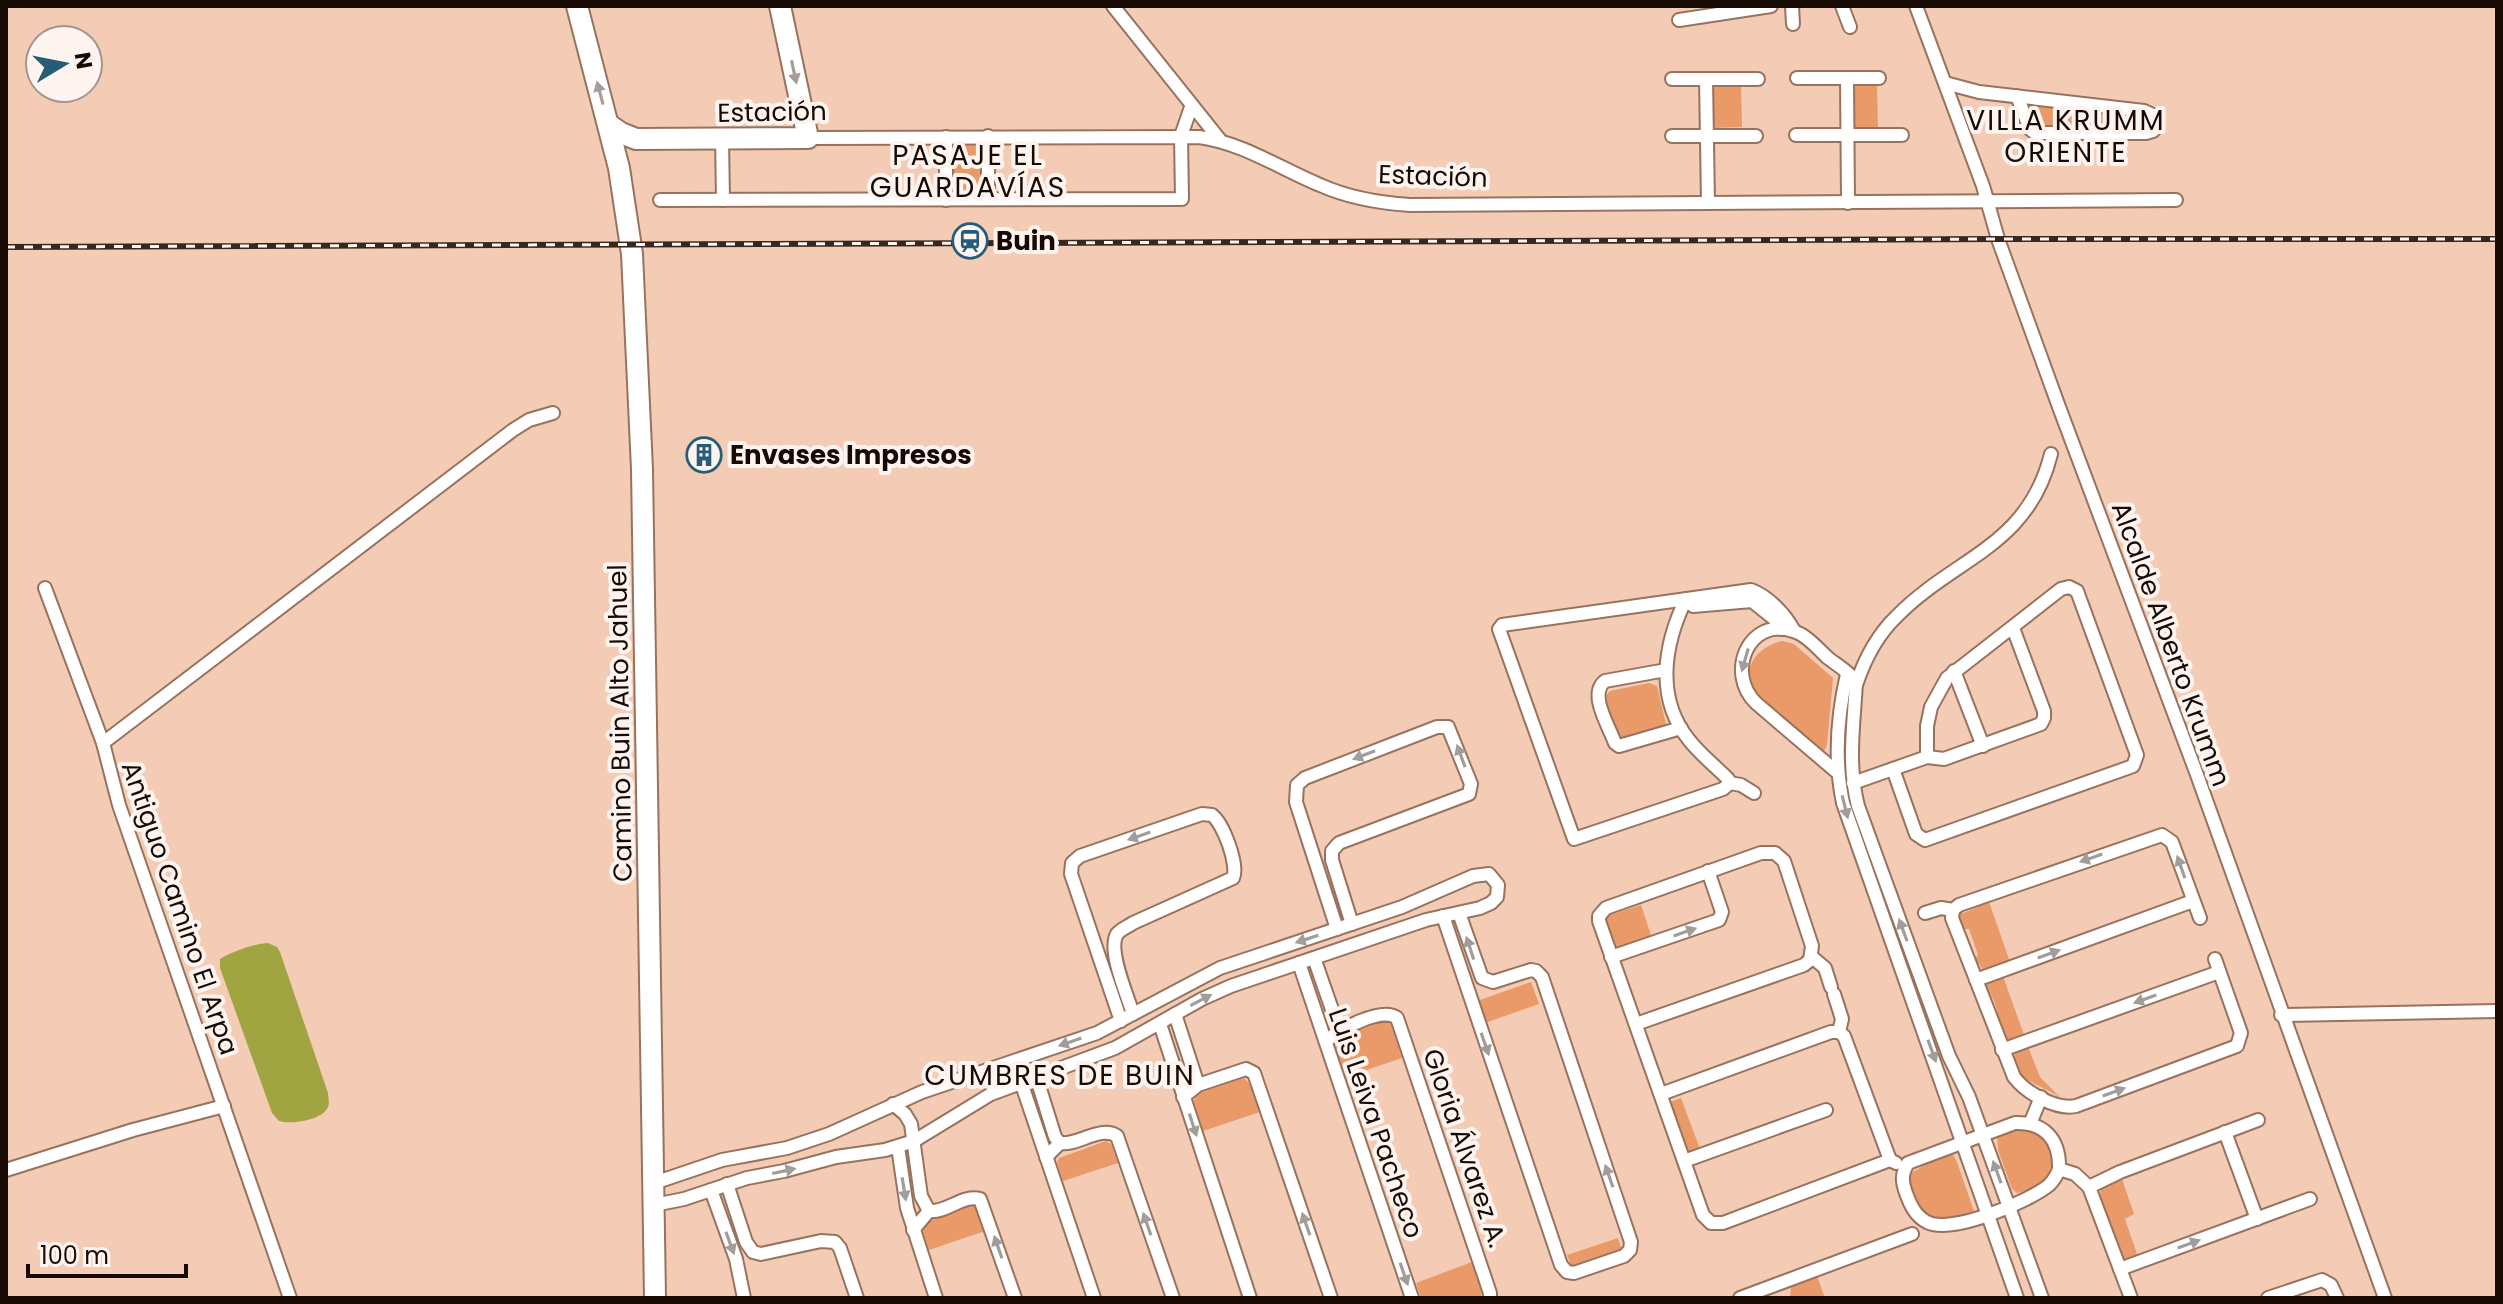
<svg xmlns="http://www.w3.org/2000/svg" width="2503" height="1304" font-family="Poppins,sans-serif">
<rect width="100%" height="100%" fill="#f4ccb5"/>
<!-- green -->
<g fill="#ea9968">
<polygon points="1712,85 1741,85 1742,127 1713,128"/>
<polygon points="1877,85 1878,129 1855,130 1854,86"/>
<polygon points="2025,101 2147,119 2147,126 2035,127"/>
<polygon points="956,145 983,146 982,192 952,192"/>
<path d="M 1782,641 L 1794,644 L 1833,678 L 1827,745 L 1824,751 L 1821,752 L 1757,697 C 1739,671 1754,648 1782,641 Z"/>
<polygon points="1649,683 1657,686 1666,724 1662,731 1622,743 1617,739 1604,698 1610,691"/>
<polygon points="1989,902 2010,962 1983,970 1975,959 1978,955 1969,929 1964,929 1959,915"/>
<polygon points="1641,905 1652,938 1613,951 1604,924 1607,916"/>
<path d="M 2003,976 L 2024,1035 L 2008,1040 C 1994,1024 2002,1003 1985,988 L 1987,982 Z"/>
<polygon points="1531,982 1539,1004 1485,1023 1477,1001"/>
<polygon points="1386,1021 1391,1025 1402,1058 1346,1077 1334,1042 1338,1037"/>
<polygon points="2029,1049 2040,1077 2060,1097 2022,1077 2013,1057 2017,1052"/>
<polygon points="1244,1078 1250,1084 1260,1112 1203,1131 1194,1101 1196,1094"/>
<polygon points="1681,1098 1700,1149 1687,1154 1668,1103"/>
<path d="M 2025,1128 C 2070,1143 2061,1186 2017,1193 L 2012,1189 L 1998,1150 L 1997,1134 Z"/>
<polygon points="1106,1141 1111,1144 1118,1163 1063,1181 1057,1163 1059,1158"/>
<path d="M 1946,1153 L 1953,1155 L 1957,1162 L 1974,1211 C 1946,1220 1926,1227 1914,1194 C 1911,1187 1909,1182 1909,1174 Z"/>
<polygon points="2122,1179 2134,1214 2125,1219 2138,1257 2126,1261 2122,1258 2100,1195 2101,1189"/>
<polygon points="974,1203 985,1231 929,1250 923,1232 926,1223 964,1204"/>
<polygon points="1618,1238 1622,1250 1572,1268 1567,1255"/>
<polygon points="1472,1262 1482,1293 1481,1297 1421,1298 1416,1283"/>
<polygon points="1817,1276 1825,1298 1790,1298 1791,1286"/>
</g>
<!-- water -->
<path fill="#a1a541" d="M 268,943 L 277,947 L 280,952 L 328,1093 C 328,1096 330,1103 328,1107 C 323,1120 291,1125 279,1121 L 272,1113 L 220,968 L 220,959 C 234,951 252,944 268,943 Z"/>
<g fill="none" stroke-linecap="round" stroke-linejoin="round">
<defs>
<g id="street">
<polyline points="1113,6 1220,140"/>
<polyline points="1792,6 1793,24"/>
<polyline points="1842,6 1850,27"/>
<polyline points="1916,6 1983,186 1998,239 2059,407 2196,772 2385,1298"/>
<polyline points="1679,20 1771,6"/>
<polyline points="1797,78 1879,78"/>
<polyline points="1847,78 1848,203"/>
<polyline points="1672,79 1758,79"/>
<polyline points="1706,79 1708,203"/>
<polyline points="1945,83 1979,92 2144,111 2155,116 2157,126 2153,131 2146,133 2035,133 2030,129 2017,96"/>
<polyline points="1796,135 1902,135"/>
<polyline points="988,136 988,199"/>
<polyline points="1672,136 1756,136"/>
<polyline points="946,137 946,200"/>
<path d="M 808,138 L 1199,137 C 1243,143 1279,168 1320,185 C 1349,198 1379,203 1410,205 L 2176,200"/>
<polyline points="722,139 723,200"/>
<polyline points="660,200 1182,199 1181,136 1191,107"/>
<polyline points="45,588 103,743 119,805 290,1298"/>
<path d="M 1686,599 C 1664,644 1655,698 1689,740 C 1700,754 1715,766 1728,779 L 1730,783 L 1741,785 L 1754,793"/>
<polyline points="1693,606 1752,601 1777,621 1781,629"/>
<path d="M 1666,670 L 1605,681 C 1588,694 1609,726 1615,743 L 1619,746 L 1681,728"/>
<polyline points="1954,671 1983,746"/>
<path d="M 1847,674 C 1837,717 1834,760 1843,803 L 2017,1298"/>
<path d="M 1856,685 C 1865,658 1877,635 1897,616 C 1955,557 2028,547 2051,454"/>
<polyline points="103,743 513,430 529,420 553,413"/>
<polyline points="1893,769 1916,834 1925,840 2133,766 2137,755 2077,591 2069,587 2061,589 1947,678 1931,707 1927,726 1927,757"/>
<path d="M 1838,773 L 1756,703 C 1725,673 1749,616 1793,631 C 1807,635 1818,649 1828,658 C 1837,665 1851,673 1856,682 C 1854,724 1847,763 1858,806 L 1949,1056 L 1969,1097 L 2042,1298"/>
<path d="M 1730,783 L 1723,789 L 1574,839 L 1499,629 L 1502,625 L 1751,590 C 1768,596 1786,615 1794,631"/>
<polyline points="1853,783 1927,757 1944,759 2041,724 2044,718 2044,711 2013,628"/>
<path d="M 1953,910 L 1952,918 L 2014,1077 C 2026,1093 2056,1110 2076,1106 L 2237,1046 L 2241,1033 L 2215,959"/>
<polyline points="1925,913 1941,908 1953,910 1959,905 2162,835 2172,842 2200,918"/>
<polyline points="1443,916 1561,1265 1567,1272 1574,1273 1624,1256 1630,1250 1631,1242 1542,977 1536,971 1531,970 1493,982 1482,978 1459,913"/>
<polyline points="1337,929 1296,802 1297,785 1305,778 1437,727 1448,727 1471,784 1469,794 1339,843 1332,851 1332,860 1352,924"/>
<polyline points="1611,957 1719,920 1722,912 1708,871"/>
<polyline points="1812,957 1825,968 1831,987"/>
<polyline points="1314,958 1335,1018 1344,1025 1352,1025"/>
<polyline points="1299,963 1412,1298"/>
<polyline points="1976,980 2193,901"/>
<polyline points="1834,994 1842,1019 1839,1032"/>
<polyline points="1175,1014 1198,1085"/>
<polyline points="2281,1015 2497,1011"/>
<path d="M 1121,1021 L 1071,874 L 1072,863 L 1080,856 L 1202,814 L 1212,815 C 1223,823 1239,865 1233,878 L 1133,923 C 1127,927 1121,929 1117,934 C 1107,950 1128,997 1133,1014"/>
<polyline points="1160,1024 1250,1298"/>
<polyline points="1636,1024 1804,965 1810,960 1812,946 1784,861 1775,853 1761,853 1606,908 1599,916 1599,921 1703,1215 1711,1223 1723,1223 1890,1160"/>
<polyline points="1839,1032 1844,1036 1890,1160 1896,1163"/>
<path d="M 1326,1041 C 1339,1030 1382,1006 1397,1018 L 1490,1293 L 1490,1298"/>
<polyline points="2002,1050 2219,972"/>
<polyline points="1036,1076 1055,1137 1060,1143"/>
<polyline points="1021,1082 1094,1298"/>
<polyline points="1661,1094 1831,1032 1839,1032"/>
<polyline points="1183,1097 1198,1085 1246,1069 1254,1073 1331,1298"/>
<polyline points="893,1104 905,1114 911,1124 921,1196 929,1211"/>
<path d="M 2015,1123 C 2045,1122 2060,1140 2059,1169 C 2057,1175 2054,1180 2049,1185 C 2030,1201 1951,1235 1927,1222 C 1915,1216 1910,1204 1906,1193 C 1902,1182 1901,1174 1908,1163 Z"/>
<polyline points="2030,1124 2041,1097"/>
<polyline points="2225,1132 2257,1219"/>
<polyline points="898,1147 907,1208 936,1298"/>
<path d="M 1046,1157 L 1060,1143 C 1078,1146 1100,1125 1117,1136 L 1173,1298"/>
<polyline points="1684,1161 1826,1110"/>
<polyline points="2059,1169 2075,1174 2089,1187 2131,1298"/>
<polyline points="6,1170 133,1130 224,1106"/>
<polyline points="654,1183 722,1160 787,1148 829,1134 922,1092 1097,1033 1220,968 1402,907 1473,876 1489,874 1498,885 1497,897 1491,903 1480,908 1426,920 1231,986 1202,999 1115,1048 991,1094 914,1141 885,1150 836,1157 784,1171 747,1178 684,1199 654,1205"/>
<polyline points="727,1184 746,1242 753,1252 761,1254 821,1241 835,1242 840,1248 857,1298"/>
<polyline points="2089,1187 2120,1172 2258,1120"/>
<polyline points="711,1190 736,1259 744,1298"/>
<path d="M 913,1230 L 929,1211 C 947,1213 963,1194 980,1199 L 1015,1298"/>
<polyline points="2120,1269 2310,1199"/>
<polyline points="1740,1298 1912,1234"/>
<polyline points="2268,1298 2322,1280 2331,1285 2337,1298"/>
</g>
<g id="primary">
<polyline points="577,6 619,168 632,254 642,469 655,1298"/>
<polyline points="608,124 621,133 636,139 808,138 780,6"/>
</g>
</defs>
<!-- street casing -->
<use href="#street" stroke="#97735e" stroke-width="16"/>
<!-- primary casing -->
<use href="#primary" stroke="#97735e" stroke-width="24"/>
<!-- street -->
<use href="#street" stroke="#fff" stroke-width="12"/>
<!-- primary -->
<use href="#primary" stroke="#fff" stroke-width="20"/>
<defs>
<polyline id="rail" points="6,247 1998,239 2497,239"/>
</defs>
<!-- rail casing -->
<use href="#rail" stroke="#38271f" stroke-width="6"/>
<!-- rail -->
<use href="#rail" stroke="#fdf4f0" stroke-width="3" stroke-dasharray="9" stroke-linecap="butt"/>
</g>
<!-- one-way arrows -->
<defs><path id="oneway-solid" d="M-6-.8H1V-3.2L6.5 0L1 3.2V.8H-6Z" transform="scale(2)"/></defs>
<g fill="#a29d9b">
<use href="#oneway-solid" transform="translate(794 72) rotate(78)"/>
<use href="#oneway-solid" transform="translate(600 93) rotate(-105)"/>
<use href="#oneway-solid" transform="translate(1745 660) rotate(106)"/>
<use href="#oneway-solid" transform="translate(1364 755) rotate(159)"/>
<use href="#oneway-solid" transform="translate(1461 756) rotate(-110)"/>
<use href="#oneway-solid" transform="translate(1845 807) rotate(76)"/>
<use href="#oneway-solid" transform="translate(1139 836) rotate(161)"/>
<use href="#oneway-solid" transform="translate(2091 858) rotate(161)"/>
<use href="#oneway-solid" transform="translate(2181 867) rotate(-109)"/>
<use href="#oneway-solid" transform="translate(1903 930) rotate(-110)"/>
<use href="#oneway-solid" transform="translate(1685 932) rotate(-19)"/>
<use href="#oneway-solid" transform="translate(1307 939) rotate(162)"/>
<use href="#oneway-solid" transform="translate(1470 948) rotate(-108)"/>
<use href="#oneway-solid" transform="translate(2049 954) rotate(-20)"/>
<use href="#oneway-solid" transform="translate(2145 999) rotate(160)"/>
<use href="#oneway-solid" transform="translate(1201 1000) rotate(-28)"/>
<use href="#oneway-solid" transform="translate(1070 1042) rotate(161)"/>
<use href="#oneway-solid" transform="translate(1485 1044) rotate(71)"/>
<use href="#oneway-solid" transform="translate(1932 1051) rotate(70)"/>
<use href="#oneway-solid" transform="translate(2114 1092) rotate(-20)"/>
<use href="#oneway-solid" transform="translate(1193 1125) rotate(72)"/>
<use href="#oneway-solid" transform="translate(784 1171) rotate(-12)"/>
<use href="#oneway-solid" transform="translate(1997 1172) rotate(-110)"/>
<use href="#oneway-solid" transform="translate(1609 1176) rotate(-109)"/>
<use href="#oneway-solid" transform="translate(904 1189) rotate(81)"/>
<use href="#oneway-solid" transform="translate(1147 1224) rotate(-109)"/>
<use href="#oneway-solid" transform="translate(1306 1224) rotate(-109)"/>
<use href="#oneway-solid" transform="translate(730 1243) rotate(70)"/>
<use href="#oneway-solid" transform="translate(2189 1244) rotate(-20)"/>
<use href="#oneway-solid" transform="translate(998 1247) rotate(-109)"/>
<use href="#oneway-solid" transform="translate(1404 1274) rotate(71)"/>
</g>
<!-- icons -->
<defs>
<symbol id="station-ring" viewBox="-11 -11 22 22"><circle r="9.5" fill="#fdf4f0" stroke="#255d77" stroke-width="1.5"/><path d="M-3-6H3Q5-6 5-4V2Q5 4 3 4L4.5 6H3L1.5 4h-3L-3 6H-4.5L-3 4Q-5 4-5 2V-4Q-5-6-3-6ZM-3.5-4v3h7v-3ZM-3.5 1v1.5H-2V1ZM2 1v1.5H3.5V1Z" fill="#255d77"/></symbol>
<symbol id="building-ring" viewBox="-11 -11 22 22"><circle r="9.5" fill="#fdf4f0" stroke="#255d77" stroke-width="1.5"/><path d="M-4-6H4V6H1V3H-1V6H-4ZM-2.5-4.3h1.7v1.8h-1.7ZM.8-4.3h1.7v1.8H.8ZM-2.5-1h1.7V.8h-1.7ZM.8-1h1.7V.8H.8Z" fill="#255d77"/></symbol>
</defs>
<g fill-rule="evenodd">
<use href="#station-ring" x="950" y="221" width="40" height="40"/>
<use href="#building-ring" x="684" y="435" width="40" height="40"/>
</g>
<g text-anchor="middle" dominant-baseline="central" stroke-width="8" stroke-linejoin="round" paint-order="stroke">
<!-- street labels -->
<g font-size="26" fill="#170a04" stroke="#fdf4f0">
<text transform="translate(772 112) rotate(-1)">Estación</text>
<text transform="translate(1433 176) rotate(2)">Estación</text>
<text transform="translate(2171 644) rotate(70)">Alcalde Alberto Krumm</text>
<text transform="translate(620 723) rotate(-91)">Camino Buin Alto Jahuel</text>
<text transform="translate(180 908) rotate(71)">Antiguo Camino El Arpa</text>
<text transform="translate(1376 1123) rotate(71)">Luis Leiva Pacheco</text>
<text transform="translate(1465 1148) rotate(71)">Gloria Álvarez A.</text>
</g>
<!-- poi labels -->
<g font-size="26" font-weight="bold" fill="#170a04" stroke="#fdf4f0" text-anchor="start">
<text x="996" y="241">Buin</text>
<text x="730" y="455">Envases Impresos</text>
</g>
<!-- neighbourhood labels -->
<g font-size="28" letter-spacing="2" fill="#170a04" stroke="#fdf4f0">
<text x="2066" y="120">VILLA KRUMM<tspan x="2066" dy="32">ORIENTE</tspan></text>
<text x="968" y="155">PASAJE EL<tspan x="968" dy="32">GUARDAVÍAS</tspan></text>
<text x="1060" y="1075">CUMBRES DE BUIN</text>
</g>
</g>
<!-- border -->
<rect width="2503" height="1304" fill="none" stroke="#170a04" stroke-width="16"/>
<!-- north arrow -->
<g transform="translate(64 64) rotate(80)"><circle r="38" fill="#fdf4f0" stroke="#a19692" stroke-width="2"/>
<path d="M0-6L14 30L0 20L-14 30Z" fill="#255d77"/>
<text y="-12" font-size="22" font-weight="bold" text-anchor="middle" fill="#170a04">N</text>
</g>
<!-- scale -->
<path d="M28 1264v12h158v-12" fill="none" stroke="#170a04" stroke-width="4"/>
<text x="40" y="1264" font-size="24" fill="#170a04" stroke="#fdf4f0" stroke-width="6" paint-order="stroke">100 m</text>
</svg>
